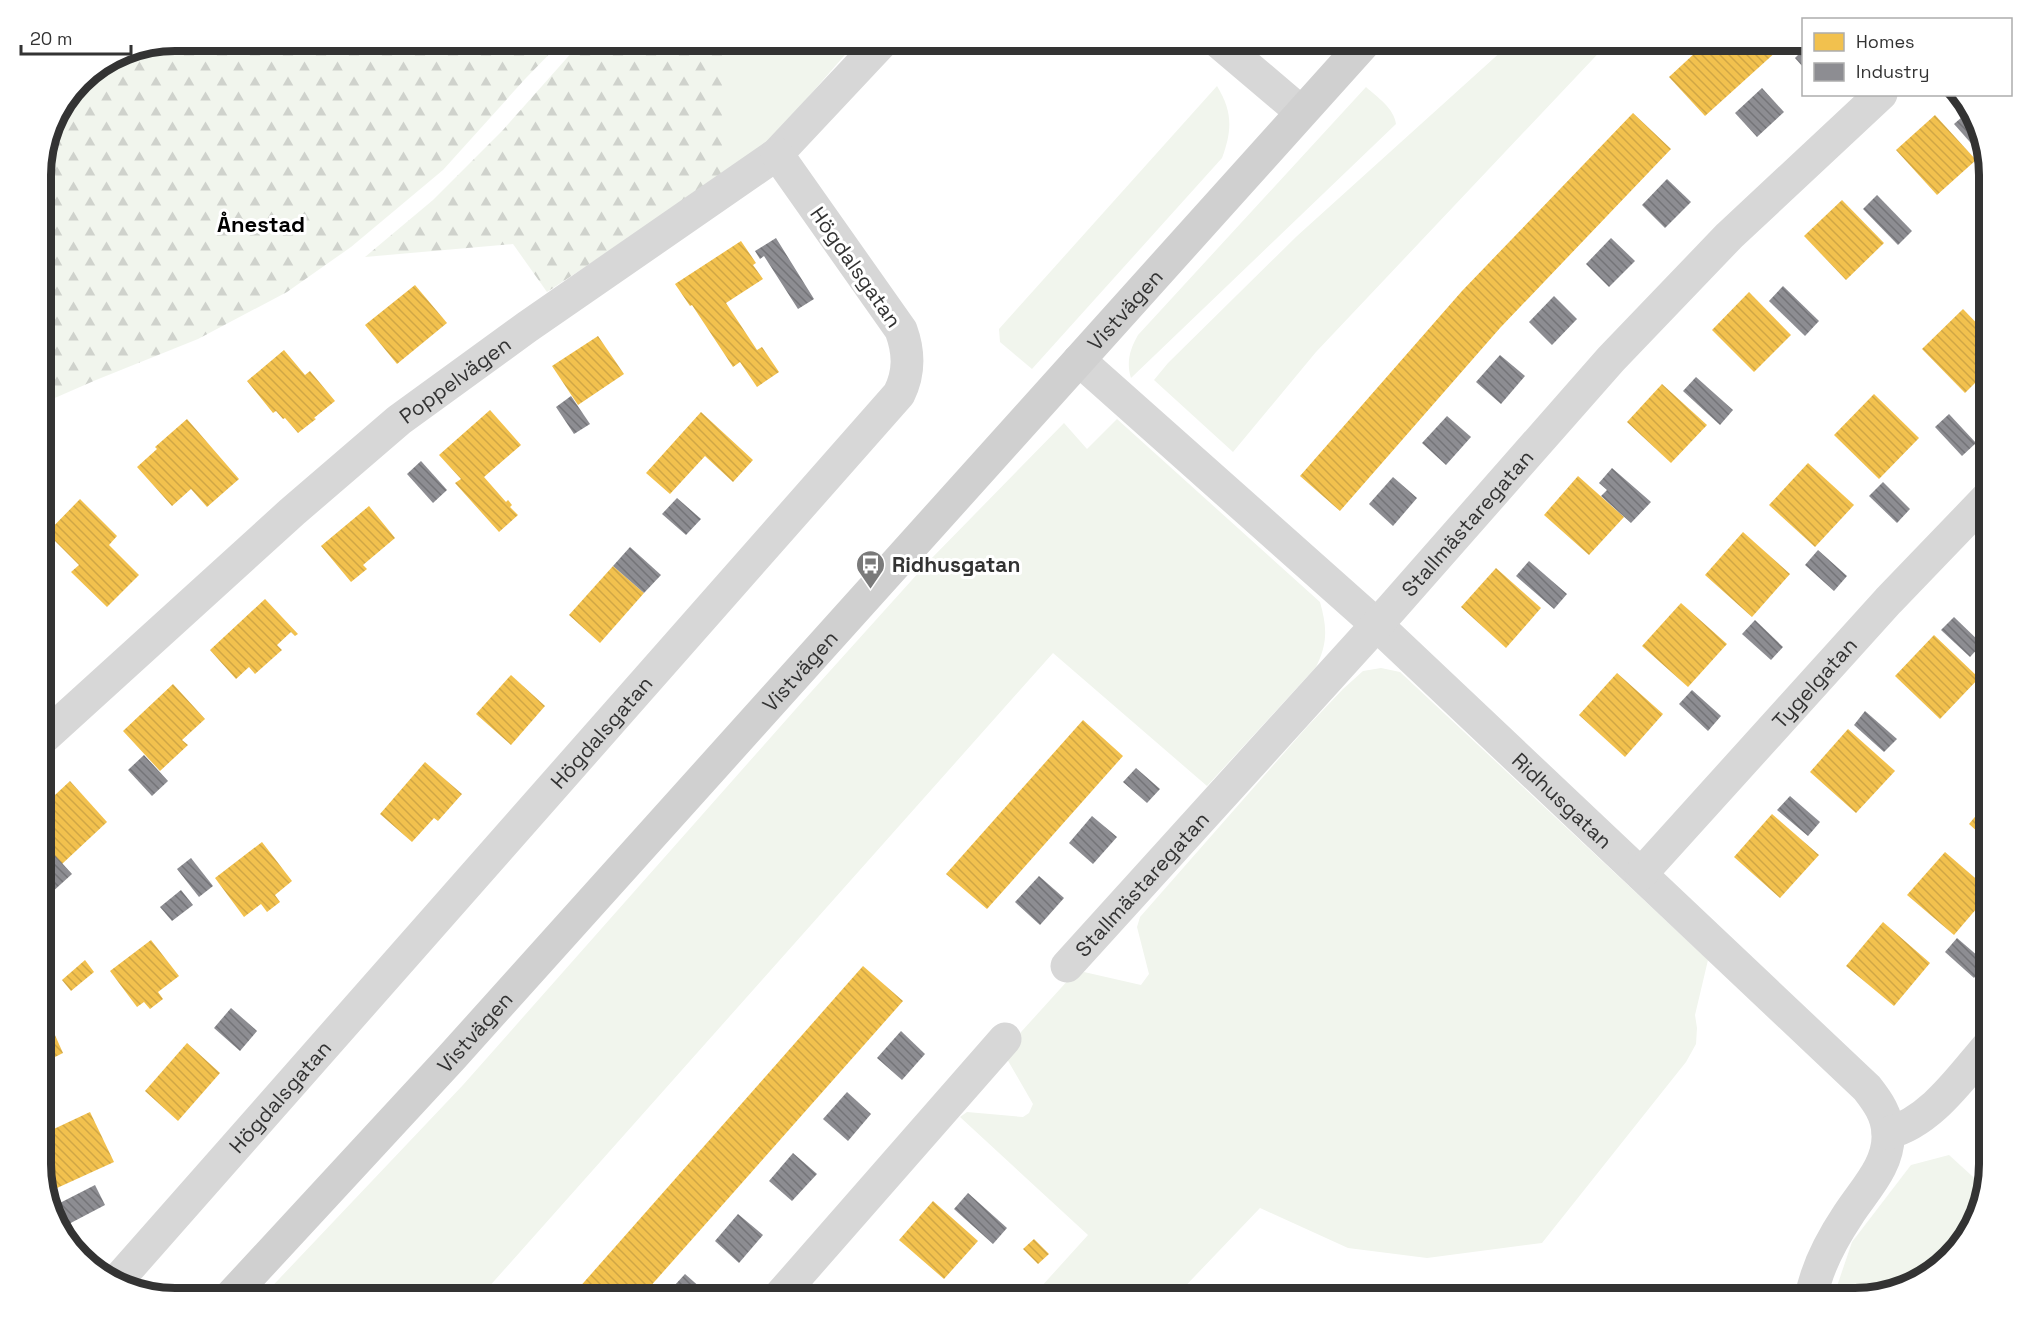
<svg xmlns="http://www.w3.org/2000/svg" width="2030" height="1339" font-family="'Space Grotesk',sans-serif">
<defs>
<pattern id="forest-firs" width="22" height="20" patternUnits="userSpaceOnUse" patternTransform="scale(1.5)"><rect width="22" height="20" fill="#f1f5ed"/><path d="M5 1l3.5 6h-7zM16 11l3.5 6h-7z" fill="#cfd2cc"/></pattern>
<pattern id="homes-back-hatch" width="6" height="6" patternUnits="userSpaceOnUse" patternTransform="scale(1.5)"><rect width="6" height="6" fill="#f2c14e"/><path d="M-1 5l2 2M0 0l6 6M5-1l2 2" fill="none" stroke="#d0a645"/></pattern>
<pattern id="industry-back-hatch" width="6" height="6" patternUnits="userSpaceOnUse" patternTransform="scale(1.5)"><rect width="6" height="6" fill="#8d8d92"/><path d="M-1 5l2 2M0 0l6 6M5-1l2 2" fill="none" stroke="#747478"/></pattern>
</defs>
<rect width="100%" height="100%" fill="#fff"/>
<!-- green -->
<g fill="#f1f5ed">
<polygon points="1514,40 1610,41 1316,352 1233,452 1154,380 1168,363 1297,236"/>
<polygon points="722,41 857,41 770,141 722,177"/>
<path d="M 1267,41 L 1317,41 L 1320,44 C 1303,49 1282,49 1267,41 Z"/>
<path d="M 1217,86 C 1233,112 1232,131 1222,158 L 1032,369 L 1000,342 L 999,329 Z"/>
<path d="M 1366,87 C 1377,97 1394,108 1396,124 L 1131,378 C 1126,362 1130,349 1138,335 Z"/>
<path d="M 1117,419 L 1320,602 C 1327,627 1328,643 1316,667 L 1207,786 L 1053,653 L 479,1298 L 261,1298 L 463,1085 L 802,702 L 929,561 L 1064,423 L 1087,449 Z"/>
<polygon points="1381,668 1400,672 1708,960 1695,1015 1697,1028 1696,1044 1686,1062 1542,1243 1427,1258 1348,1248 1260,1208 1174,1298 1031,1298 1088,1235 960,1117 967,1112 1023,1117 1029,1113 1033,1104 1007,1059 1012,1042 1070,978 1084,972 1141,985 1149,974 1137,927 1140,917 1306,728 1343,689 1363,671"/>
<polygon points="1949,1155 1983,1186 1967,1239 1915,1285 1856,1298 1833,1298 1852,1242 1911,1165"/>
</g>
<!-- forest -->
<g fill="url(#forest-firs)">
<polygon points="175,40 562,41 525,79 443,170 351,247 287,292 198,339 96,380 41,404 41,166 51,123 80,80 124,51"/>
<polygon points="582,41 722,41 722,177 547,292 513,244 365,257 433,200 503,130"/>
</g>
<!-- homes -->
<g fill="url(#homes-back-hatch)">
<polygon points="1709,40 1789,40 1705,116 1669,77"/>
<polygon points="1633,113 1671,149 1500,328 1340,511 1300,476 1462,291"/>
<polygon points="1935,115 1976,160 1937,195 1896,150"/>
<polygon points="1842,200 1884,243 1846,280 1804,236"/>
<polygon points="741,241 756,263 753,265 763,279 726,303 757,350 762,347 779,372 757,387 740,362 733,367 692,305 690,306 675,284"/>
<polygon points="415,285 447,323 397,364 365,325"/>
<polygon points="1749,292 1791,335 1754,372 1712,330"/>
<polygon points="1963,309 1989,336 1989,369 1965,393 1922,349"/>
<polygon points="598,336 624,374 578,405 552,366"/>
<polygon points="284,350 305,375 310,371 335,401 314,418 316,419 298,433 285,418 283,419 276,411 273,413 247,381"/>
<polygon points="1662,384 1707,425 1671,463 1627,422"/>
<polygon points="1874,394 1919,438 1879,479 1834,435"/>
<polygon points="490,410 521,445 484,477 506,502 508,500 512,505 510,507 518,515 499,532 455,483 461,479 439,455"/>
<polygon points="701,412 753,460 733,482 705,456 670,494 646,473"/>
<polygon points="187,419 239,479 207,507 191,489 172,506 137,467 157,449 155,447"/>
<polygon points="1808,463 1854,505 1815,547 1769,505"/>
<polygon points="1578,476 1624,517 1589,555 1544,515"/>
<polygon points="80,499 117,536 109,545 139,575 107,607 71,572 79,565 47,533"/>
<polygon points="369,506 395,538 363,565 367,569 351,582 321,546"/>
<polygon points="1743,532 1790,574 1752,617 1705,575"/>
<polygon points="613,566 644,593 600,643 569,615"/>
<polygon points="1496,568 1541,608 1506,648 1461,607"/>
<polygon points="265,599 298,634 295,636 291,632 277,645 282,650 255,674 249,667 236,679 210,650"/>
<polygon points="1681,603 1727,644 1688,687 1642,646"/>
<polygon points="1934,635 1979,678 1940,719 1895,676"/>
<polygon points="1617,673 1663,714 1625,757 1579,715"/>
<polygon points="511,675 545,706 511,745 476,714"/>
<polygon points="173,684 205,719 182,740 188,745 160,771 123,731"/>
<polygon points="1083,720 1123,756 987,909 946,874"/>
<polygon points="1848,729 1895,771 1856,813 1810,772"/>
<polygon points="425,762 462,794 438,821 434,818 412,842 380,814"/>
<polygon points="70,781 107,822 62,864 41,840 41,808"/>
<polygon points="1989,800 1989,842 1969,824"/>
<polygon points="1772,814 1819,855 1780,898 1734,857"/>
<polygon points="262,842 292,881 275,895 280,902 267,912 261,904 244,917 215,878"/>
<polygon points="1945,852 1989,890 1989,894 1954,935 1907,895"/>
<polygon points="1883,922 1930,963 1894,1006 1846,966"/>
<polygon points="151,940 179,976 158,992 163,999 150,1009 144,1002 137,1007 110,971"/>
<polygon points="85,960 94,972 71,991 62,980"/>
<polygon points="863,966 903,1001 687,1245 640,1298 570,1298"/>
<polygon points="41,1004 63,1053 41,1064"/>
<polygon points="187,1043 220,1073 178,1121 145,1091"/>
<polygon points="90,1112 114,1162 57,1188 41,1153 41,1135"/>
<polygon points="933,1201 978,1241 944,1279 899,1240"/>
<polygon points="1034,1239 1049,1254 1038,1264 1023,1249"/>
</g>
<!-- industry -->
<g fill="url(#industry-back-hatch)">
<polygon points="1803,50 1803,67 1795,58"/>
<polygon points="1762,88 1784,112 1757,137 1735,113"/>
<polygon points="1970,110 1973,114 1985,159 1954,124"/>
<polygon points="1667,179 1691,202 1665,228 1642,205"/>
<polygon points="1877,195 1912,231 1898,245 1863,209"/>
<polygon points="776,238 814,299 798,309 764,256 760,259 755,251"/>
<polygon points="1611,238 1635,261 1609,287 1586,264"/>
<polygon points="1783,286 1819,321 1805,336 1769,301"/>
<polygon points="1554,296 1577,319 1552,345 1529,322"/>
<polygon points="1500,355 1525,376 1501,404 1476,382"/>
<polygon points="1696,377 1733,410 1720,425 1683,391"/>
<polygon points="571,396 590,424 574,434 556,407"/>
<polygon points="1949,414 1976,443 1962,456 1935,427"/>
<polygon points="1447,416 1471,437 1446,465 1422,443"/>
<polygon points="421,461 447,490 433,503 407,474"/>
<polygon points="1612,468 1651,502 1631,523 1601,496 1607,490 1599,483"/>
<polygon points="1393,477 1417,498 1393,526 1369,504"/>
<polygon points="1883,482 1910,509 1897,523 1869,496"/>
<polygon points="677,498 701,519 686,535 662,514"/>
<polygon points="630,547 661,575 644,593 613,566"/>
<polygon points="1818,550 1847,576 1834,591 1805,565"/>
<polygon points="1529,561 1567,594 1554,609 1516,576"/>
<polygon points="1954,617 1982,644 1970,657 1941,630"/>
<polygon points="1755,620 1783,647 1771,660 1742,634"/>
<polygon points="1692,690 1721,716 1708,731 1679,704"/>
<polygon points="1865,711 1897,739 1884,752 1854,725"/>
<polygon points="144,755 168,781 152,796 128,770"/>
<polygon points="1136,768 1160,789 1147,803 1123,782"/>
<polygon points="1790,796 1820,822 1808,836 1777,810"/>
<polygon points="1092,816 1117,837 1093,864 1069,843"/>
<polygon points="50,850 72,874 50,894 41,885 41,858"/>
<polygon points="191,858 213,886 199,897 177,869"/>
<polygon points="1039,876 1064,898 1040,925 1015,902"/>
<polygon points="181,890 193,905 172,921 160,907"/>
<polygon points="1957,938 1986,963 1974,978 1945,952"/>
<polygon points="231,1008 257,1031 240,1051 214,1028"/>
<polygon points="901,1031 925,1054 902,1080 877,1058"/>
<polygon points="847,1092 871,1114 848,1141 823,1119"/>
<polygon points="793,1153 817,1174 792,1201 769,1181"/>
<polygon points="95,1185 105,1205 65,1226 54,1206"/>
<polygon points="968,1193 1007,1228 993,1244 954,1209"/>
<polygon points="738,1214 763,1235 739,1263 715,1241"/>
<polygon points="685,1274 710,1296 708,1298 663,1298"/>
<polygon points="884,1288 897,1298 875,1298"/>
</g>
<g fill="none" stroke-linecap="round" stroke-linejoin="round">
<!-- street -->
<g stroke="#d7d7d7" stroke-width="33">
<polyline points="1216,40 1301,112"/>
<path id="s1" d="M 1079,360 L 1377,625 L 1867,1088 C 1878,1102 1887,1115 1888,1133 C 1890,1165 1864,1190 1848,1215 C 1832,1239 1816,1269 1811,1298"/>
<path id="s2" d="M 41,740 L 292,512 L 399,420 L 527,327 L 777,154 L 884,40"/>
<path id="s3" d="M 1641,874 L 1888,601 L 1989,496"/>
<path id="s4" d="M 1067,966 L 1391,609 L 1611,359 L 1729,236 L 1881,94"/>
<path d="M 1888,1133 C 1931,1122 1961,1077 1989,1045"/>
<path id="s5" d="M 117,1281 L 899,394 C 910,372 909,352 901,330 L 777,154"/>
<polyline points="778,1298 1005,1039"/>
</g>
<!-- secondary -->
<path stroke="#d0d0d0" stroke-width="33" id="s6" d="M 229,1298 L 451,1058 L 1367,40"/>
</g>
<!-- icons -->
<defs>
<symbol id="bus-pin" viewBox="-11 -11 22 30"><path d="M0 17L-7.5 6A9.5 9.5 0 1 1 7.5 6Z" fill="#7a7a7a" stroke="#fff"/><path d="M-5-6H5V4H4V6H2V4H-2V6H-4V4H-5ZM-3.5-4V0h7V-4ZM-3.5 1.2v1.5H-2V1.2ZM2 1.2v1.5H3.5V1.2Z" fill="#fff"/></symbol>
</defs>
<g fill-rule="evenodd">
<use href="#bus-pin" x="854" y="548" width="33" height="45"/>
</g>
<g text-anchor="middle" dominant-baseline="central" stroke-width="6" stroke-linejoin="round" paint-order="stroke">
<!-- street labels -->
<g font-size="21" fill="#333" stroke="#fff">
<text transform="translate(856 267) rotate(55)">Högdalsgatan</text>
<text stroke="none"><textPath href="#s6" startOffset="1334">Vistvägen</textPath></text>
<text stroke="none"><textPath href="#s2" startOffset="549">Poppelvägen</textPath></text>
<text stroke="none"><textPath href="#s4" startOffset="597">Stallmästaregatan</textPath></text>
<text stroke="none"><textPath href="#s6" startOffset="848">Vistvägen</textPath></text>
<text stroke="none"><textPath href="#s3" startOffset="258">Tygelgatan</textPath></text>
<text stroke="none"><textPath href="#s5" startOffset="732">Högdalsgatan</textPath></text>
<text stroke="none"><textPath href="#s1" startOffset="654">Ridhusgatan</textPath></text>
<text stroke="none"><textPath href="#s4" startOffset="111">Stallmästaregatan</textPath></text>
<text stroke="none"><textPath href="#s6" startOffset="362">Vistvägen</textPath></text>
<text stroke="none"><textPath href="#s5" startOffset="246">Högdalsgatan</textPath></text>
</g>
<!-- poi labels -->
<g font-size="21" font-weight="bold" fill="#333" stroke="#fff" text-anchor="start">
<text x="892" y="564">Ridhusgatan</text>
</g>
<!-- neighbourhood labels -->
<g font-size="22" font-weight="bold" fill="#000" stroke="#fff">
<text x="261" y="224">Ånestad</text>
</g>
</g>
<!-- crop -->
<path d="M0 0H2030V1339H0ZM175 51H1855A124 124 0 0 1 1979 175V1164A124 124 0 0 1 1855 1288H175A124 124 0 0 1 51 1164V175A124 124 0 0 1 175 51Z" fill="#fff" fill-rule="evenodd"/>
<path fill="none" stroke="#333" stroke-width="8" d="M175 51H1855A124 124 0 0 1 1979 175V1164A124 124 0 0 1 1855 1288H175A124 124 0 0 1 51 1164V175A124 124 0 0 1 175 51Z"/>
<!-- legend -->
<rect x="1802" y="18" width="210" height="78" fill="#ffffff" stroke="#adadad" stroke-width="1.5"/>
<rect x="1814" y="33" width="30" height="18" fill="#f2c14e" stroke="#adadad" stroke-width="1.5"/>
<text x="1856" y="48" font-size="18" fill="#333333">Homes</text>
<rect x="1814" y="63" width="30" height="18" fill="#8d8d92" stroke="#adadad" stroke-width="1.5"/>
<text x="1856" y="78" font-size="18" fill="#333333">Industry</text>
<!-- scale -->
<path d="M21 45v9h110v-9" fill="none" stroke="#333333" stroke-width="3"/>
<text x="30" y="45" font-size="18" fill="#333333" stroke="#ffffff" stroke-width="4.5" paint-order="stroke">20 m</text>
</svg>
